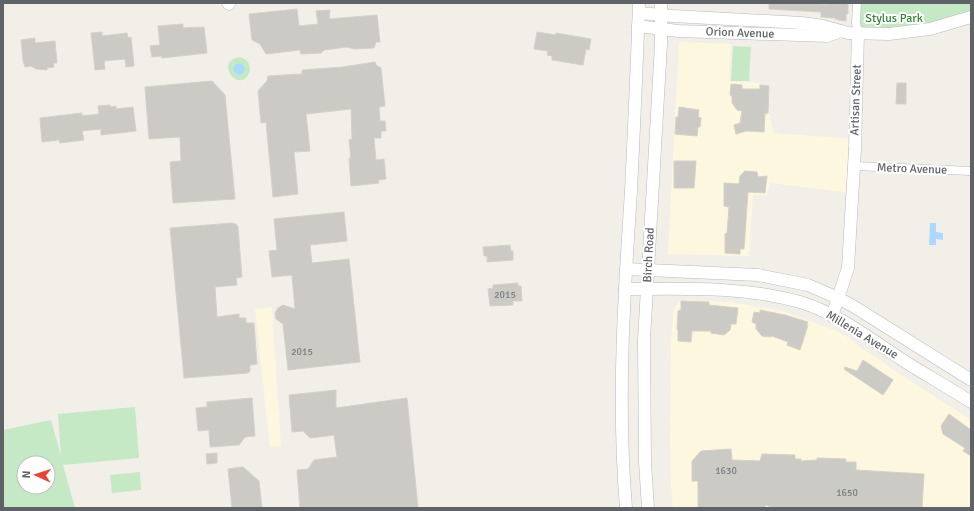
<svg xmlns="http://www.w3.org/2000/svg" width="974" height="511" font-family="Signika,sans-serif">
<rect width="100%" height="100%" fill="#f1efe8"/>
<!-- commercial -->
<g fill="#fef7e0">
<polygon points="679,42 731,44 729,81 759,83 758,113 770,115 773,133 855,139 853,193 770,183 767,196 753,195 749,256 668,254"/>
<polygon points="681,300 730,302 766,308 786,312 836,331 848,337 862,349 876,357 892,369 971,420 971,508 673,508 671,485 670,440 671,342 674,308"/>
<polygon points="272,307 281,446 270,447 255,309"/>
</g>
<!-- green -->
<g fill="#c5e8c5" fill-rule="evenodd">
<polygon points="860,3 971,3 971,17 858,33"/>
<polygon points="733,46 751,47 749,81 731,81"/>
<path d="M 240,57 C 247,59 250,63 250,71 C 241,97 212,61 240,57 Z"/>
<path d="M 135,407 L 139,458 L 63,465 L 75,508 L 4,508 L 3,430 L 51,420 L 61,456 L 58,414 ZM 24,463 L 48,463 L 48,487 L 24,487 Z"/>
<polygon points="140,472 141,490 112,493 110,475"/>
</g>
<!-- water -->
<g fill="#aadaff">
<circle cx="239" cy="69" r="5.5"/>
<polygon points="930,223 936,223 936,232 943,233 943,240 936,239 936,245 929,245"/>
</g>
<!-- building -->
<g fill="#cccac5" stroke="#d6d1c6">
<polygon points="769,3 814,3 827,5 827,3 848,3 848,14 846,14 846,21 839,20 835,19 835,18 821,17 821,12 769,9"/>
<polygon points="297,9 299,26 318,24 316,11 330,10 329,19 377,15 380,42 376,42 374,48 354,49 347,47 332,49 324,50 321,53 301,54 300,50 266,54 260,44 252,40 249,14"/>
<polygon points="183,24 183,28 204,27 207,53 162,58 162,56 152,57 150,46 160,45 158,26"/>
<polygon points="102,32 102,36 127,33 128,38 131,37 134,66 126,67 125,59 104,61 105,69 95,70 91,33"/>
<polygon points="537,32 556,35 556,33 591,39 589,50 586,49 583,65 552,60 552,56 547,55 548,51 534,49"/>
<polygon points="35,38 35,43 55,41 57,63 53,63 54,67 47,68 47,70 36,69 31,66 25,67 23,60 21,40"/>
<polygon points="375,62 376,65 381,68 385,106 379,107 380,121 385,121 386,131 381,131 381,138 374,138 376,160 384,159 386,179 378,180 379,183 351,186 349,158 351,158 349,140 352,139 351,109 306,114 310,151 294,152 298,194 273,197 266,122 261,123 258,91 267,81 268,76 302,74 302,70 343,67"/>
<polygon points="212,81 225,95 235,199 173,203 170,162 181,161 180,137 149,139 145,87"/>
<polygon points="897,83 906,83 906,104 896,104"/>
<polygon points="731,84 742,85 742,89 760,89 760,85 769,86 768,113 765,113 764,132 746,131 736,134 734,125 740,123 742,111 737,110 732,103 732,96 730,95"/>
<polygon points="110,105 111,107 116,106 116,109 133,107 136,131 101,135 101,129 82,131 84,140 60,143 59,140 42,142 40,118 82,113 82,116 99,114 98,106"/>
<polygon points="679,107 699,110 698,117 701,118 700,127 698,127 697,136 675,134 676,117 678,117"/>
<polygon points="674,161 696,161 694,188 674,188"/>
<polygon points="745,171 757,172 758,177 767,176 765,193 748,192 744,249 740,249 740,254 725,253 725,234 727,233 729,207 724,206 724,183 739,184 740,176"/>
<polygon points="344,212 347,241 310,245 312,263 349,259 360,362 288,370 283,324 276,319 275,313 278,308 283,305 295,309 292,275 272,277 269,251 277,250 274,219"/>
<polygon points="232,223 236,224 238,227 242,277 236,278 237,285 215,287 217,317 239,314 239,318 246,318 246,323 254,323 257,364 250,365 250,371 248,373 184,378 170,228"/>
<polygon points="510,245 511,251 513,251 513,260 487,262 487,256 484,256 483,247"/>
<polygon points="518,283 518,286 521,286 522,301 513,301 513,305 490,306 488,289 493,288 493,285"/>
<polygon points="681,301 709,302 709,305 738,308 736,324 731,324 730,330 724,335 711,333 711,331 692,331 691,342 678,341 678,330 677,329 678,311 681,310"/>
<polygon points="760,310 785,315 808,322 806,325 808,325 800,350 787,345 788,342 772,336 770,337 762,336 756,329 756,324 752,322 754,312 760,313"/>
<polygon points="863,360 893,380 883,395 844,369 845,367 857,371"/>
<polygon points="336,390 336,408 407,398 418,508 300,508 297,470 308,469 314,460 337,457 334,435 310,438 303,431 292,432 289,395"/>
<polygon points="252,398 255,436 245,437 239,445 210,447 209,430 198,431 196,408 207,407 207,402"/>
<polygon points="949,414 971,430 971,456 963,451 965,448 943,434 941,426"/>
<polygon points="731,449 732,460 760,461 762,454 795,455 795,459 801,459 801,461 817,460 817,458 846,459 846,462 856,462 856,470 924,474 922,508 775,508 765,505 765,508 698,508 698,481 692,481 692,461 701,451"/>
<polygon points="217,453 217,463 207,464 206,454"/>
<polygon points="241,467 243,467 259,481 262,508 232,508 228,469"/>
</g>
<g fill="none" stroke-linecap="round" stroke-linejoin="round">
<defs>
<g id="street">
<polyline points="857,3 856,23 858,33"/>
<polyline points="854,166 971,171"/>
</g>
<g id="secondary">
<polyline points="228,3 229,4"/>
<polyline points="639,13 673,16 802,23 823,26 848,33 889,34 930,29 971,17"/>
<polyline points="638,26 678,31 827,36 841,31"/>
<polyline points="626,269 758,275 808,285 838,298 853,306 971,380"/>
<path d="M 625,289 C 684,289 743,286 800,302 C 837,313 869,338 901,359 C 924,374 948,387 971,402"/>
<polyline points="832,316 848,268 855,149 858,33"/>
<path d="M 626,508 C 617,402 624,296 631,191 C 634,128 637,65 639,3"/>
<polyline points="648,508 645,462 644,340 661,44 661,3"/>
</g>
</defs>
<!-- street casing -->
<use href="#street" stroke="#b5b8bc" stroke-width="9"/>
<!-- secondary casing -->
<use href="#secondary" stroke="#b6babf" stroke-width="13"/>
<!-- street -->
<use href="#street" stroke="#fff" stroke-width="8"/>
<!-- secondary -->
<use href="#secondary" stroke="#fff" stroke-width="12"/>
</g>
<g text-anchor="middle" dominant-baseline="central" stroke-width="4" stroke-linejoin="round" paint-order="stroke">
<!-- number labels -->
<g font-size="10" fill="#7a7d7f">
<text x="505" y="295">2015</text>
<text x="302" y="352">2015</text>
<text x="726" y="471">1630</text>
<text x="847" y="493">1650</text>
</g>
<!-- park labels -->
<g font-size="12" fill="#348238" stroke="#fff">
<text x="894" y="18">Stylus Park</text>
</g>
<!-- street labels -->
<g font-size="12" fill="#5f6368" stroke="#fff">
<text transform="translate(740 33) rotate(2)">Orion Avenue</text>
<text transform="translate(856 100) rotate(-88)">Artisan Street</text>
<text transform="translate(912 169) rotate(2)">Metro Avenue</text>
<text transform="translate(649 255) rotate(-87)">Birch Road</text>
<text transform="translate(862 335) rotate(31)">Millenia Avenue</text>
</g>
</g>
<!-- border -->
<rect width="974" height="511" fill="none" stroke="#5f6368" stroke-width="8"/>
<!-- north arrow -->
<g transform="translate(36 475) rotate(273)"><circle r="19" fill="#ffffff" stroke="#bfc1c3"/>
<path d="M0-3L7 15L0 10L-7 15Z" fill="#ea4335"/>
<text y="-6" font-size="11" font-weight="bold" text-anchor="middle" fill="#5f6368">N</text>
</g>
</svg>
